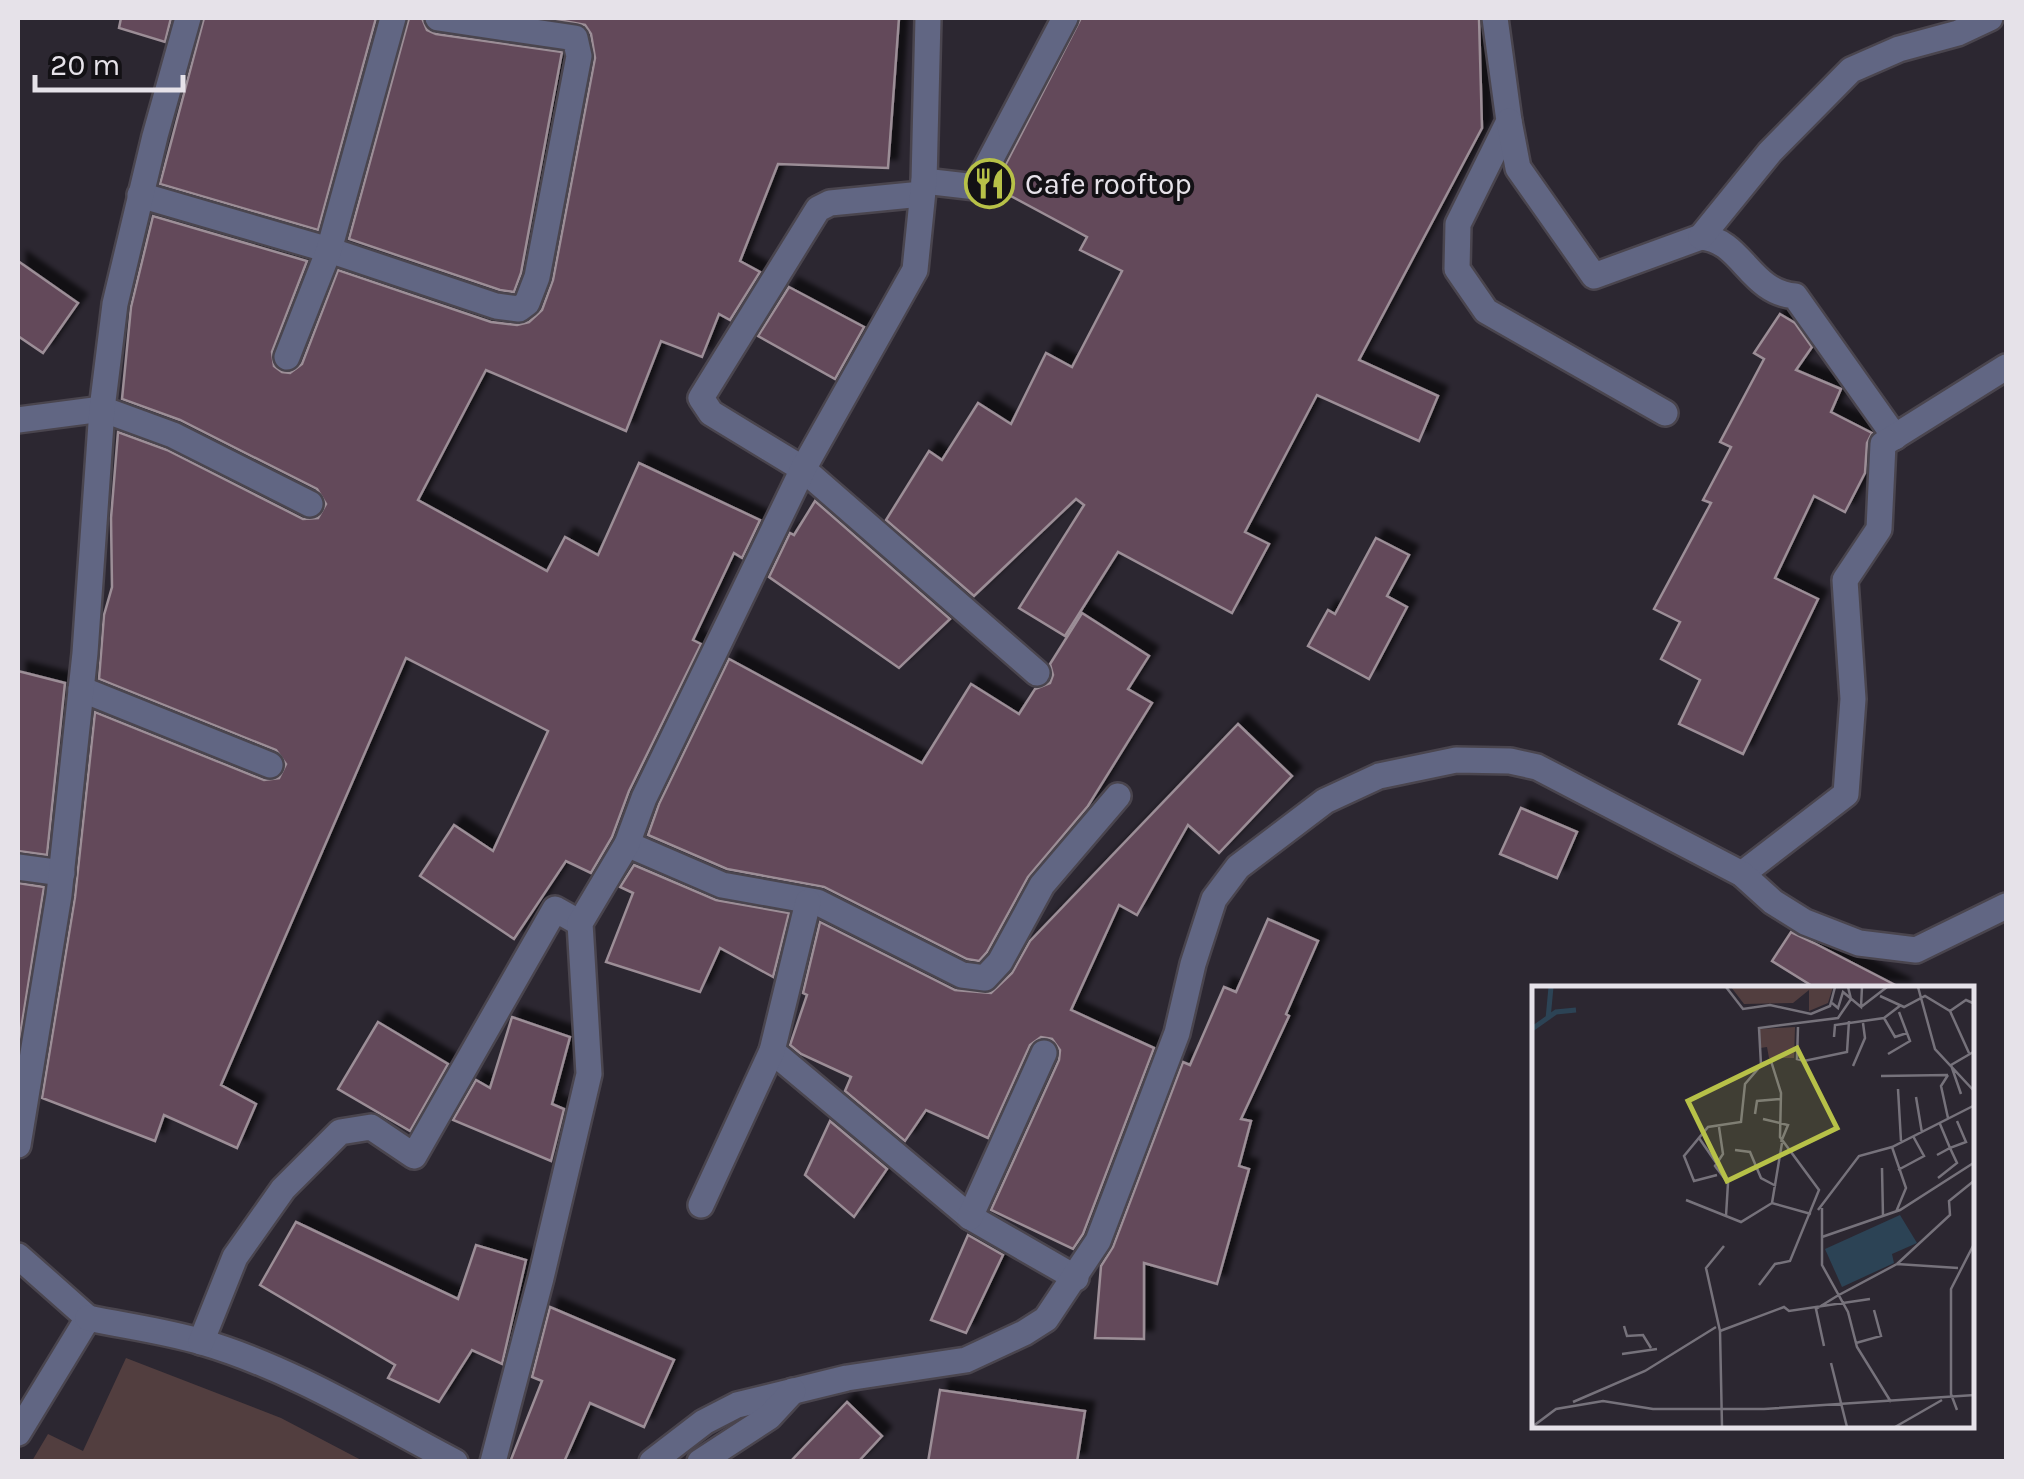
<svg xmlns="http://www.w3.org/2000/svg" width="2024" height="1479" font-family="Karla,sans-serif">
<defs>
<filter id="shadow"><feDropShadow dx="9" dy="-9" stdDeviation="2.5" flood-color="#0009"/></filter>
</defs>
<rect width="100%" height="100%" fill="#2c2731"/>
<!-- green -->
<polygon fill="#523e3f" points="126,1358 281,1418 363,1461 32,1461 48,1434 83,1451"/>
<!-- building -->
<g fill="#644a5a" stroke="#9c8e97" stroke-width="2.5" filter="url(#shadow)">
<polygon points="121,18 171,18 165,42 119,28"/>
<polygon points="204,18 376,18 318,230 160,184"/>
<polygon points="409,18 422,18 427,30 436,34 562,52 521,273 514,292 500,290 349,239"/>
<polygon points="547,18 899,18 888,168 778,164 740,261 760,272 730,320 719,314 702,357 661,341 626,431 486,370 418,500 547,571 565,537 598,555 639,463 760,520 742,558 734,553 693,640 701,644 629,791 612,837 591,873 566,861 514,939 420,876 454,825 493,851 548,731 406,658 221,1085 256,1104 237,1148 164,1115 155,1141 42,1098 75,897 95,712 264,780 279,778 286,764 276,750 99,679 104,615 112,587 111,518 118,432 167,450 303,519 318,518 326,504 317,489 180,420 122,399 131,307 153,216 307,261 272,352 274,366 282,372 290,373 302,364 338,270 491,322 517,325 529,322 542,310 553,280 595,58 591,34 585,25"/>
<polygon points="1081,18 1479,18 1482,128 1359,360 1438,396 1419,441 1317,395 1245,532 1269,544 1232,613 1118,552 1065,636 1019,608 1084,505 1076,499 974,596 886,520 929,451 942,460 978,403 1011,424 1046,353 1072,367 1122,271 1080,250 1087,237 994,187"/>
<polygon points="18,261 78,303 43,353 18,336"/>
<polygon points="789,287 864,327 835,379 758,336"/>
<polygon points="1780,314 1795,323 1812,347 1796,370 1841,389 1831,412 1872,433 1867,443 1865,473 1845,512 1814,496 1775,578 1818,599 1743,754 1679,724 1700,680 1661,659 1680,622 1654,609 1711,503 1703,500 1731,447 1720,442 1764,359 1754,353"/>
<polygon points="815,501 950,619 899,668 769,577 790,533 794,535"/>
<polygon points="1376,538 1409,555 1387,596 1407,607 1369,679 1308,646 1328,610 1335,614"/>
<polygon points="1082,613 1149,656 1128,689 1152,703 1088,806 1028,877 987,952 979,961 967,959 824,887 727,869 648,835 659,804 729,659 922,763 971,684 1019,714 1035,689 1050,683 1053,675 1050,664"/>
<polygon points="18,671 65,683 47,855 18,851"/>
<polygon points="1238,724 1292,776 1219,853 1188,825 1137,915 1119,905 1071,1010 1154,1048 1083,1234 1073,1249 991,1210 1059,1060 1060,1050 1052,1039 1041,1037 1030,1045 988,1138 926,1110 905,1141 845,1091 851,1077 801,1054 790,1045 807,995 803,993 820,922 955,990 991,993 1012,973 1030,941"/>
<polygon points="1521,808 1577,832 1557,878 1500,854"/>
<polygon points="634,865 716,900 789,913 773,977 720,948 700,992 606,962 633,893 620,887"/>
<polygon points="18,883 44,887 18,1048"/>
<polygon points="1268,919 1318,941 1286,1014 1289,1016 1241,1119 1251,1121 1239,1166 1249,1169 1217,1284 1144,1263 1144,1339 1095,1338 1101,1266 1113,1247 1183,1062 1190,1065 1224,987 1236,992"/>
<polygon points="1791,932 1814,943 1903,989 1817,989 1772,961"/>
<polygon points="512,1017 570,1037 552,1104 564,1109 551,1161 453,1120 476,1080 490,1088"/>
<polygon points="378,1022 448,1064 410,1131 338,1089"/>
<polygon points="830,1121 887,1169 854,1217 805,1175"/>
<polygon points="296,1222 458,1299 476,1245 526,1260 502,1364 472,1350 439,1402 388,1378 395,1365 260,1285"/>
<polygon points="968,1235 1003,1255 966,1333 931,1320"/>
<polygon points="550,1307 674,1360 644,1427 590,1403 564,1462 510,1462 542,1381 532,1377"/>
<polygon points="940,1390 1085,1411 1077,1462 928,1462"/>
<polygon points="847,1402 882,1436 858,1462 790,1462"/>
</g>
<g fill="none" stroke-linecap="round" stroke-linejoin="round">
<defs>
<g id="minor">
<polyline points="1495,18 1509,121 1458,224 1457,269 1486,311 1665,413"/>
<path d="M 1509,121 L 1518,168 L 1594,276 L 1701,237 C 1742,240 1749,292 1795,296 L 1895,437"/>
<polyline points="924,181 976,187 1065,18"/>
<polyline points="922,194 830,203 818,209 701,398 711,413 803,469 1037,673"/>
<polyline points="140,195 329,250 496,306 519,309 527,303 537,277 579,56 575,38 438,18"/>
<polyline points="1701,237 1770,152 1851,70 1899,49 1958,33 1990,18"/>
<polyline points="287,357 329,250 393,18"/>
<polyline points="18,420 102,409 173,435 310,504"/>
<polyline points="81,689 270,765"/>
<polyline points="627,844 722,885 817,902 962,975 985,978 1000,962 1042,885 1118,796"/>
<polyline points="18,867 62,873"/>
<polyline points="1742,874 1846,794 1853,699 1845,580 1879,529 1883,444 2006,367"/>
<polyline points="772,1051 970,1217 1076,1278"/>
<polyline points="18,1145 59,895 85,653 102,409 115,304 155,136 188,18"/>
<polyline points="701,1205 772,1051 808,902"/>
<polyline points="970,1217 1044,1053"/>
<polyline points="18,1256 88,1318 18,1433"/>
<path d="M 88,1318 C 126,1326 165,1331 202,1342 C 291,1368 373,1419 455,1462"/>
<polyline points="201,1342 235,1257 283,1189 340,1132 371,1127 414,1156 555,909 580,923"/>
<polyline points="493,1462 541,1278 589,1074 580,923 627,844 644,798 803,469 915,270 924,181 928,18"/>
<polyline points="652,1462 704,1422 737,1405 847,1378 966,1360 1024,1333 1046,1319 1098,1241 1177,1033 1193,964 1214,899 1238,867 1325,801 1379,776 1456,760 1510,761 1537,767 1742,874 1773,902 1805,922 1859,943 1916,950 2006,906"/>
<polyline points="700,1462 769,1417 793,1391"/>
</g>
</defs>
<!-- minor casing -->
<use href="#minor" stroke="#4a454e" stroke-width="30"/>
<!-- minor -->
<use href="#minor" stroke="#616683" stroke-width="25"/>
</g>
<!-- icons -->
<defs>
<symbol id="restaurant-ring" viewBox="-11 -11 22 22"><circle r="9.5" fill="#131115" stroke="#b7c148" stroke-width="1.5"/><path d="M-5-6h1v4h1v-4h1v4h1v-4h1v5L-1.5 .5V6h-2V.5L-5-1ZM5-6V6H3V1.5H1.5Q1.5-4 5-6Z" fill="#b7c148"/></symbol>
</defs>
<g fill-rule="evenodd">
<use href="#restaurant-ring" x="962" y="156" width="55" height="55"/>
</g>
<g text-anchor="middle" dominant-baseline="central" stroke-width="8" stroke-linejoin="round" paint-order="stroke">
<!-- poi labels -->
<g font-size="30" fill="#e6e2e9" stroke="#131115" text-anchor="start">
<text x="1025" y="184">Cafe rooftop</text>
</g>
</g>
<!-- overview -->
<g transform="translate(1532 986)">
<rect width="442" height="442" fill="#2c2731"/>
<path d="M 199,1 L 301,1 L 296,17 L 277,25 L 277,4 L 261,17 L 212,18 ZM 263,41 L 262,72 L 237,72 L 235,61 L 228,62 L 228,43 Z" fill="#523e3f"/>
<path d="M 368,229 L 385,257 L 360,268 L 362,277 L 310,301 L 293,263 Z" fill="#2c4355"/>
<path fill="none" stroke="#2c4355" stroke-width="5" d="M 16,33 L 19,1M 0,43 L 24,26 L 44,24"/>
<path fill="none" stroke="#76727b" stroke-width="2.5" d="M 194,1 L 211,23 L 238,19 L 279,28 L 298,20 L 303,1M 386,1 L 403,63 L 443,106M 348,10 L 372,21 L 393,10 L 418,25 L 434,14 L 443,18M 300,17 L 306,22 L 311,6 L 329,21 L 330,1M 329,21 L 355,1M 418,25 L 437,67M 352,32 L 363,51 L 375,47M 266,41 L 265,73 L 272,75 L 315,66 L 317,35M 302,51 L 303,39 L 352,32 L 369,19M 356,68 L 378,55 L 367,26M 229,79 L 227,42 L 306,32 L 319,13 L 316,1M 321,80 L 333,52 L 331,37M 349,90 L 416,89M 366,103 L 369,155M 429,108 L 419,79 L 443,65M 384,111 L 390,147M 223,128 L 225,115 L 248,113M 416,132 L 409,100 L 416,89M 231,133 L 256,139 L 249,156M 408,138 L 418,162 L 434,156 L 425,135M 187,141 L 191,168 L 183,180 L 196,197 L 194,230M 167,152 L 185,178M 360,161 L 374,202 L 364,226M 203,164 L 218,166 L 229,192 L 244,200M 405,169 L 418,162 L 425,177 L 406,192M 350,182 L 351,231M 366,184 L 392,170 L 381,150M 185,189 L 162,195 L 152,170 L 176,141 L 209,136 L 213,98 L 232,76M 154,214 L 209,236 L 240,217 L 279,228M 240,217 L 250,157M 290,222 L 290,279 L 316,326 L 325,361 L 359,416M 286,224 L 327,170 L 360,161 L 443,119M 290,251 L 368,224 L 443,176M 365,278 L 418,229 L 417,215 L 443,194M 227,299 L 243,278 L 258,275 L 287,204 L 248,151 L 249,107 L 239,75M 92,340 L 95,350 L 111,349 L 119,362M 188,345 L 252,321 L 257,325 L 338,313M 324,357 L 349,350 L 342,324M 292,360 L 284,323 L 305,310 L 365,278 L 426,282M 90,368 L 125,363M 299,377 L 315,441M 41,416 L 113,385 L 184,341M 425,424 L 419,408 L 419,303 L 443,256M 0,441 L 24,423 L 71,415 L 121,423 L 232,423 L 443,409M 190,441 L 188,345 L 174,282 L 192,260M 363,441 L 410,414"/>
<path fill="#b7c148" fill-opacity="0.15" stroke="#b7c148" stroke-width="5" d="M 265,62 L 305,142 L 195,195 L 156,115 Z"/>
<rect width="442" height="442" fill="none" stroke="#e6e2e9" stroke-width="5"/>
</g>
<!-- border -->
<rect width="2024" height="1479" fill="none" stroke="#e6e2e9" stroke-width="40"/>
<!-- scale -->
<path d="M35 75v15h148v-15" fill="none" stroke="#e6e2e9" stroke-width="5"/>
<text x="50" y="75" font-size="30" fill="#e6e2e9" stroke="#131115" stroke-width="8" paint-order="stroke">20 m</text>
</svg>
